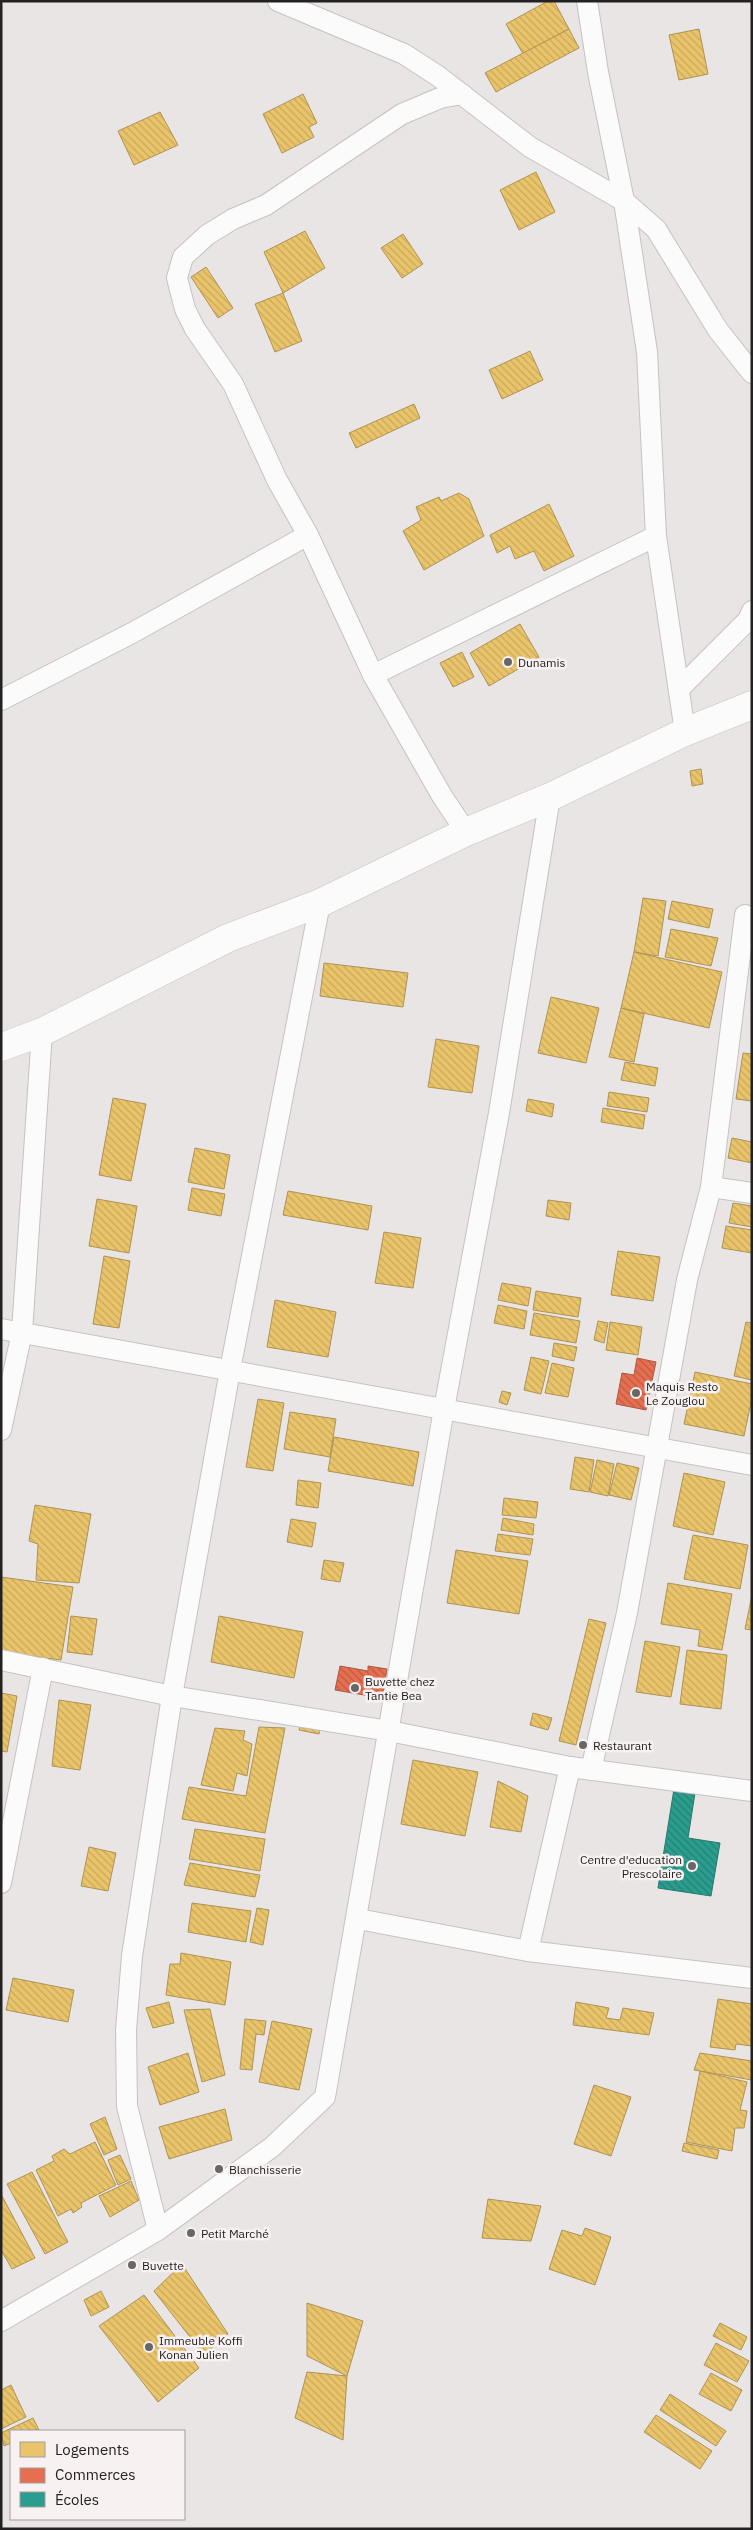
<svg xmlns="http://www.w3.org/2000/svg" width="753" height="2530" font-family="'IBM Plex Sans',sans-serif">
<defs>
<pattern id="homes-back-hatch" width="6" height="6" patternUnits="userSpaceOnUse" patternTransform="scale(1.25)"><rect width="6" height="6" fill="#e9c46a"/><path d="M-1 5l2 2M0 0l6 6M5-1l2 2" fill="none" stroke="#c8a85c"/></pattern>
<pattern id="shops-back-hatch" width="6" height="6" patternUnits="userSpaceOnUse" patternTransform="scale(1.25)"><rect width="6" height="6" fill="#e76f51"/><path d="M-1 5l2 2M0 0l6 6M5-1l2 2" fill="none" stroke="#bb5b43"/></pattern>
<pattern id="schools-back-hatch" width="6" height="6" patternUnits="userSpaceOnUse" patternTransform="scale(1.25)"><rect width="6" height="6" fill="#2a9d8f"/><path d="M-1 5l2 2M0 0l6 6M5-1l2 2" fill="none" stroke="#248074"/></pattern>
</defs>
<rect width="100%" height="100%" fill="#e9e5e5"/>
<!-- homes -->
<g fill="url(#homes-back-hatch)" stroke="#ae9354">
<polygon points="548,1 554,1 569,29 523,54 506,24"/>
<polygon points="569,29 579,48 496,92 485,73"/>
<polygon points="699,29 708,74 679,80 669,35"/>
<polygon points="303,94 317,123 309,127 314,137 282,153 263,114"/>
<polygon points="160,112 178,145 134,165 118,131"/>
<polygon points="536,172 555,212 519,230 500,190"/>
<polygon points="305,231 325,268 283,293 264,252"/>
<polygon points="403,234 423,264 402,278 381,248"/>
<polygon points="206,267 233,308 218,318 191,277"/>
<polygon points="283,293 302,341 275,352 255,304"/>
<polygon points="530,351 543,380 502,399 489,370"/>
<polygon points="414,404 420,418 356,448 349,433"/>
<polygon points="459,493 469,499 484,536 424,570 403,531 421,520 416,507 439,497 441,501"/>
<polygon points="549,504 574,556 544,571 534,551 515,559 510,546 497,553 490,535"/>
<polygon points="520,624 539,657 489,686 470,653"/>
<polygon points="462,652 474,677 453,687 440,663"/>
<polygon points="701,769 703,784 692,786 690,771"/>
<polygon points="643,898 666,901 658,956 634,952"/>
<polygon points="672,901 713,909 709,928 668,919"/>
<polygon points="671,929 718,938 711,966 665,957"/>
<polygon points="634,952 722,972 709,1028 621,1008"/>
<polygon points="324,963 408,973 403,1007 320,996"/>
<polygon points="551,997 599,1008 586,1063 538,1053"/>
<polygon points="621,1008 644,1014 634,1062 609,1057"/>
<polygon points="436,1039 479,1046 472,1093 428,1087"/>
<polygon points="743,1053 752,1054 752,1101 736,1099"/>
<polygon points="625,1062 658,1068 655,1086 621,1080"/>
<polygon points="609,1092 649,1098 647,1112 607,1106"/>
<polygon points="113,1098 146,1104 131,1181 99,1175"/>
<polygon points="528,1099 554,1104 552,1117 526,1111"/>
<polygon points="603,1108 645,1115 643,1129 601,1122"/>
<polygon points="732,1138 752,1142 752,1163 728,1158"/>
<polygon points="195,1148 230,1155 224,1189 188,1182"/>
<polygon points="192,1188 225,1194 221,1216 188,1210"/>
<polygon points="288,1191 372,1206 368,1230 283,1215"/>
<polygon points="97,1199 137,1206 129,1253 89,1246"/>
<polygon points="548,1200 571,1203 569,1220 546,1216"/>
<polygon points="733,1203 752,1206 752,1227 729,1223"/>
<polygon points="726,1226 752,1230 752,1253 722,1248"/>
<polygon points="384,1232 421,1238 413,1288 375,1283"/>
<polygon points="618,1251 660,1257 653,1301 611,1295"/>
<polygon points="104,1256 130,1261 119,1328 93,1324"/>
<polygon points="502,1283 531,1288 528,1306 498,1300"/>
<polygon points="536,1291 581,1298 578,1317 533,1310"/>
<polygon points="275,1300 336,1312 328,1357 267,1347"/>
<polygon points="498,1305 527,1311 524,1329 494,1323"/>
<polygon points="534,1313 580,1321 576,1343 530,1335"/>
<polygon points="598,1321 608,1323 604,1343 594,1340"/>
<polygon points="610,1322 642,1327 638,1355 606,1350"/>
<polygon points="746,1322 752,1323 752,1380 734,1376"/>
<polygon points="554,1343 577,1347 574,1361 552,1356"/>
<polygon points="531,1357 549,1361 541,1394 524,1390"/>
<polygon points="552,1363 574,1368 568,1397 545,1393"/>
<polygon points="695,1372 752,1384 752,1398 744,1436 684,1424"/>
<polygon points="502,1391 511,1393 507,1405 499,1402"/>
<polygon points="258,1399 284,1403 273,1471 246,1467"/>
<polygon points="290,1412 336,1419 330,1457 284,1449"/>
<polygon points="334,1437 419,1452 413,1486 328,1471"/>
<polygon points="575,1457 594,1460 589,1492 570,1489"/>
<polygon points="597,1460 614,1464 608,1496 590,1492"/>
<polygon points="617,1463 639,1468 631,1500 609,1495"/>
<polygon points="684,1473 725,1482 713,1535 673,1526"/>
<polygon points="298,1480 321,1483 318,1508 296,1505"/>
<polygon points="504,1498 538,1502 536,1518 502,1515"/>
<polygon points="35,1505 91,1514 79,1583 36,1580 38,1544 29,1541"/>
<polygon points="503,1518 534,1524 533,1535 501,1530"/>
<polygon points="291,1519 316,1523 312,1547 287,1542"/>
<polygon points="498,1534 533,1539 530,1555 495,1551"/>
<polygon points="693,1535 748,1545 740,1589 684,1579"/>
<polygon points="456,1550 528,1561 519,1614 447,1603"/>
<polygon points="324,1560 344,1563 340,1582 321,1579"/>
<polygon points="1,1577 73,1587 61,1660 1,1652"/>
<polygon points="668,1583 732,1594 722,1650 698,1646 700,1630 661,1624"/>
<polygon points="752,1595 752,1630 745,1629"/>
<polygon points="71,1616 97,1619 92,1655 67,1652"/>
<polygon points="219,1616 303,1632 294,1678 211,1662"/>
<polygon points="589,1619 606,1623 576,1745 559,1741"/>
<polygon points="645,1641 680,1647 671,1697 636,1692"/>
<polygon points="687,1650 727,1655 721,1709 680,1704"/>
<polygon points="1,1693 17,1696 7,1752 1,1751"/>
<polygon points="59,1700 91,1705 80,1770 52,1766"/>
<polygon points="533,1713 552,1718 548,1730 530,1725"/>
<polygon points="302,1717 321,1721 319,1734 299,1730"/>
<polygon points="259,1727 285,1728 265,1833 182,1819 189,1787 246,1796"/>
<polygon points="215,1728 245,1731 243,1740 252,1744 247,1776 237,1773 233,1791 201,1785"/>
<polygon points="413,1760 478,1772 465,1836 401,1824"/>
<polygon points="498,1781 528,1796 521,1832 490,1827"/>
<polygon points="195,1829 265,1839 260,1871 189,1859"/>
<polygon points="89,1847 116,1853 108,1891 81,1886"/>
<polygon points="190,1863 260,1875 255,1897 184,1885"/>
<polygon points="192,1903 251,1911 246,1942 188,1932"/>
<polygon points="257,1908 269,1910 263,1945 250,1942"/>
<polygon points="181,1953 231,1962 225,2005 166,1995 170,1964 180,1964"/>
<polygon points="13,1978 74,1990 68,2022 6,2010"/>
<polygon points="718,1999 752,2004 752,2046 736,2044 735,2050 710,2047"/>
<polygon points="169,2002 174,2023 153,2028 146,2008"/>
<polygon points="576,2002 609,2008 606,2018 620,2020 623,2008 654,2013 649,2035 573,2025"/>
<polygon points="210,2009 225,2075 202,2082 184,2010"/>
<polygon points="245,2019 266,2021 264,2035 256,2034 252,2070 240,2069"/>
<polygon points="272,2021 312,2029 299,2090 259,2082"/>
<polygon points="188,2053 199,2092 160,2105 148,2067"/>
<polygon points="700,2053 752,2061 752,2080 694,2070"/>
<polygon points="700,2071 747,2082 740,2110 747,2111 744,2128 735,2128 732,2151 686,2142"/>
<polygon points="594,2085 631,2097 611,2156 574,2144"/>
<polygon points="225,2109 232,2140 169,2159 159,2127"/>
<polygon points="105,2117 117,2149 104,2155 90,2124"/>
<polygon points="95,2142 116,2185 81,2203 82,2207 73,2213 71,2209 58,2216 36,2170 54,2161 52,2156 64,2149 70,2154"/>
<polygon points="684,2143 719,2150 717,2159 682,2151"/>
<polygon points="120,2155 131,2179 118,2185 108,2160"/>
<polygon points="32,2172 68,2242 45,2254 7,2184"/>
<polygon points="131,2181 139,2200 110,2217 99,2196"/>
<polygon points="1,2194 35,2258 12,2269 1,2250"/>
<polygon points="488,2199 541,2206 531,2241 482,2238"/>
<polygon points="585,2228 611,2237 595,2285 549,2269 562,2230 582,2236"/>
<polygon points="182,2264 228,2334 204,2355 154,2291"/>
<polygon points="101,2291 109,2307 91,2316 84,2300"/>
<polygon points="144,2295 199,2368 158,2402 99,2326"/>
<polygon points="307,2303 363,2321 347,2376 307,2356"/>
<polygon points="720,2323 747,2337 741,2350 713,2336"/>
<polygon points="716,2343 749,2361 737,2382 704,2365"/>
<polygon points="307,2372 347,2376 343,2440 295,2418"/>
<polygon points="711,2373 742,2390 731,2411 699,2394"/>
<polygon points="11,2385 26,2417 1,2429 1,2390"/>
<polygon points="670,2394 726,2431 716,2446 660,2410"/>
<polygon points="656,2415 712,2451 700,2469 644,2432"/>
<polygon points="33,2418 39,2430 11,2431 11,2443 4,2446 1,2433"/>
</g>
<!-- shops -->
<g fill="url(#shops-back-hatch)" stroke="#ac5843">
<polygon points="637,1358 656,1362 646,1410 616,1404 622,1373 634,1375"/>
<polygon points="340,1666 368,1671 368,1666 387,1669 382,1698 335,1690"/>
</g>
<!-- schools -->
<polygon fill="url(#schools-back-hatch)" stroke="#28786e" points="674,1789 695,1793 688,1838 720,1843 711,1896 658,1888"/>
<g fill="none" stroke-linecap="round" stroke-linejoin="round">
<defs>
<g id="street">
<polyline points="278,1 404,54 438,76 530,147 624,201 656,229 718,330 752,373"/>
<polyline points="587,1 598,72 624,201 647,352 656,536 685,732"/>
<polyline points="462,94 440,98 402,114 266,205 233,219 207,235 183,257 177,278 185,309 195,329 233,384 277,480 308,535 373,675 442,796 466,832"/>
<polyline points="373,675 656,536"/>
<polyline points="679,689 748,620 752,611"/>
<polyline points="1,700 132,633 308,535"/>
<polyline points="711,1187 752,1193"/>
<polyline points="1,1329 752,1465"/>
<polyline points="1,1430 22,1332 42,1032"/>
<polyline points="1,1660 172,1696 389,1731 570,1767 752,1791"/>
<polyline points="591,1770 627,1613 687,1280 711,1187 745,915"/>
<polyline points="1,1883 43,1668"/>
<polyline points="358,1919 528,1951 752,1978"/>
<polyline points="528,1951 570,1767"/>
<polyline points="158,2230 127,2106 126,2030 132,1956 172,1696 230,1370 320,903"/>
<polyline points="1,2321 158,2230 272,2147 325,2097 444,1409 499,1113 550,797"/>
</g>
<polyline id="secondary" points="1,1047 42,1032 228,938 320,903 466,832 550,797 685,732 752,705"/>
</defs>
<!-- street casing -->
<use href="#street" stroke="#c5c2c2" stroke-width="22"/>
<!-- secondary casing -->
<use href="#secondary" stroke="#c5c2c2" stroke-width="29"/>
<!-- street -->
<use href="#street" stroke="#fcfbfb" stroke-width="20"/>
<!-- secondary -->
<use href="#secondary" stroke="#fcfbfb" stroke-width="28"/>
</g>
<!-- markers -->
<g fill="#686666" stroke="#f8f1f1" stroke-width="2">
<circle cx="508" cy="662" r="5"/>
<circle cx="636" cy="1393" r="5"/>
<circle cx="355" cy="1688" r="5"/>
<circle cx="583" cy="1745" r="5"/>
<circle cx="692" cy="1866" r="5"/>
<circle cx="219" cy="2169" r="5"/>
<circle cx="191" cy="2233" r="5"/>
<circle cx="132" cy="2265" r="5"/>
<circle cx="149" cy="2347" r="5"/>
</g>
<g text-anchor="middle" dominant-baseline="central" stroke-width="5" stroke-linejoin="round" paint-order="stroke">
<!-- poi labels -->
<g font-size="12" fill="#232121" stroke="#f8f1f1" text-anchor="start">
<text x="518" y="662">Dunamis</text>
<text x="646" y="1386">Maquis Resto<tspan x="646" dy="14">Le Zouglou</tspan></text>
<text x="365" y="1681">Buvette chez<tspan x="365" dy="14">Tantie Bea</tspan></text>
<text x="593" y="1745">Restaurant</text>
<text x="682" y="1859" text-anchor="end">Centre d'education<tspan x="682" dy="14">Prescolaire</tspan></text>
<text x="229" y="2169">Blanchisserie</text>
<text x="201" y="2233">Petit Marché</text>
<text x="142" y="2265">Buvette</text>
<text x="159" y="2340">Immeuble Koffi<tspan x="159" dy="14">Konan Julien</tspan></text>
</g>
</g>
<!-- border -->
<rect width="753" height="2530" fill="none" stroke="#232121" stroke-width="5"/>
<!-- legend -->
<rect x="10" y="2430" width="175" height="90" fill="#f8f1f1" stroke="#a39e9e"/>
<rect x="20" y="2442" width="25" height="15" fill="#e9c46a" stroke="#a39e9e"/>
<text x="55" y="2455" font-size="15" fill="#232121">Logements</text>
<rect x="20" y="2468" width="25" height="15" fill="#e76f51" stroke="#a39e9e"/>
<text x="55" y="2480" font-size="15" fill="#232121">Commerces</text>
<rect x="20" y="2492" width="25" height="15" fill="#2a9d8f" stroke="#a39e9e"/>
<text x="55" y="2505" font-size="15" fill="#232121">Écoles</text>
</svg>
